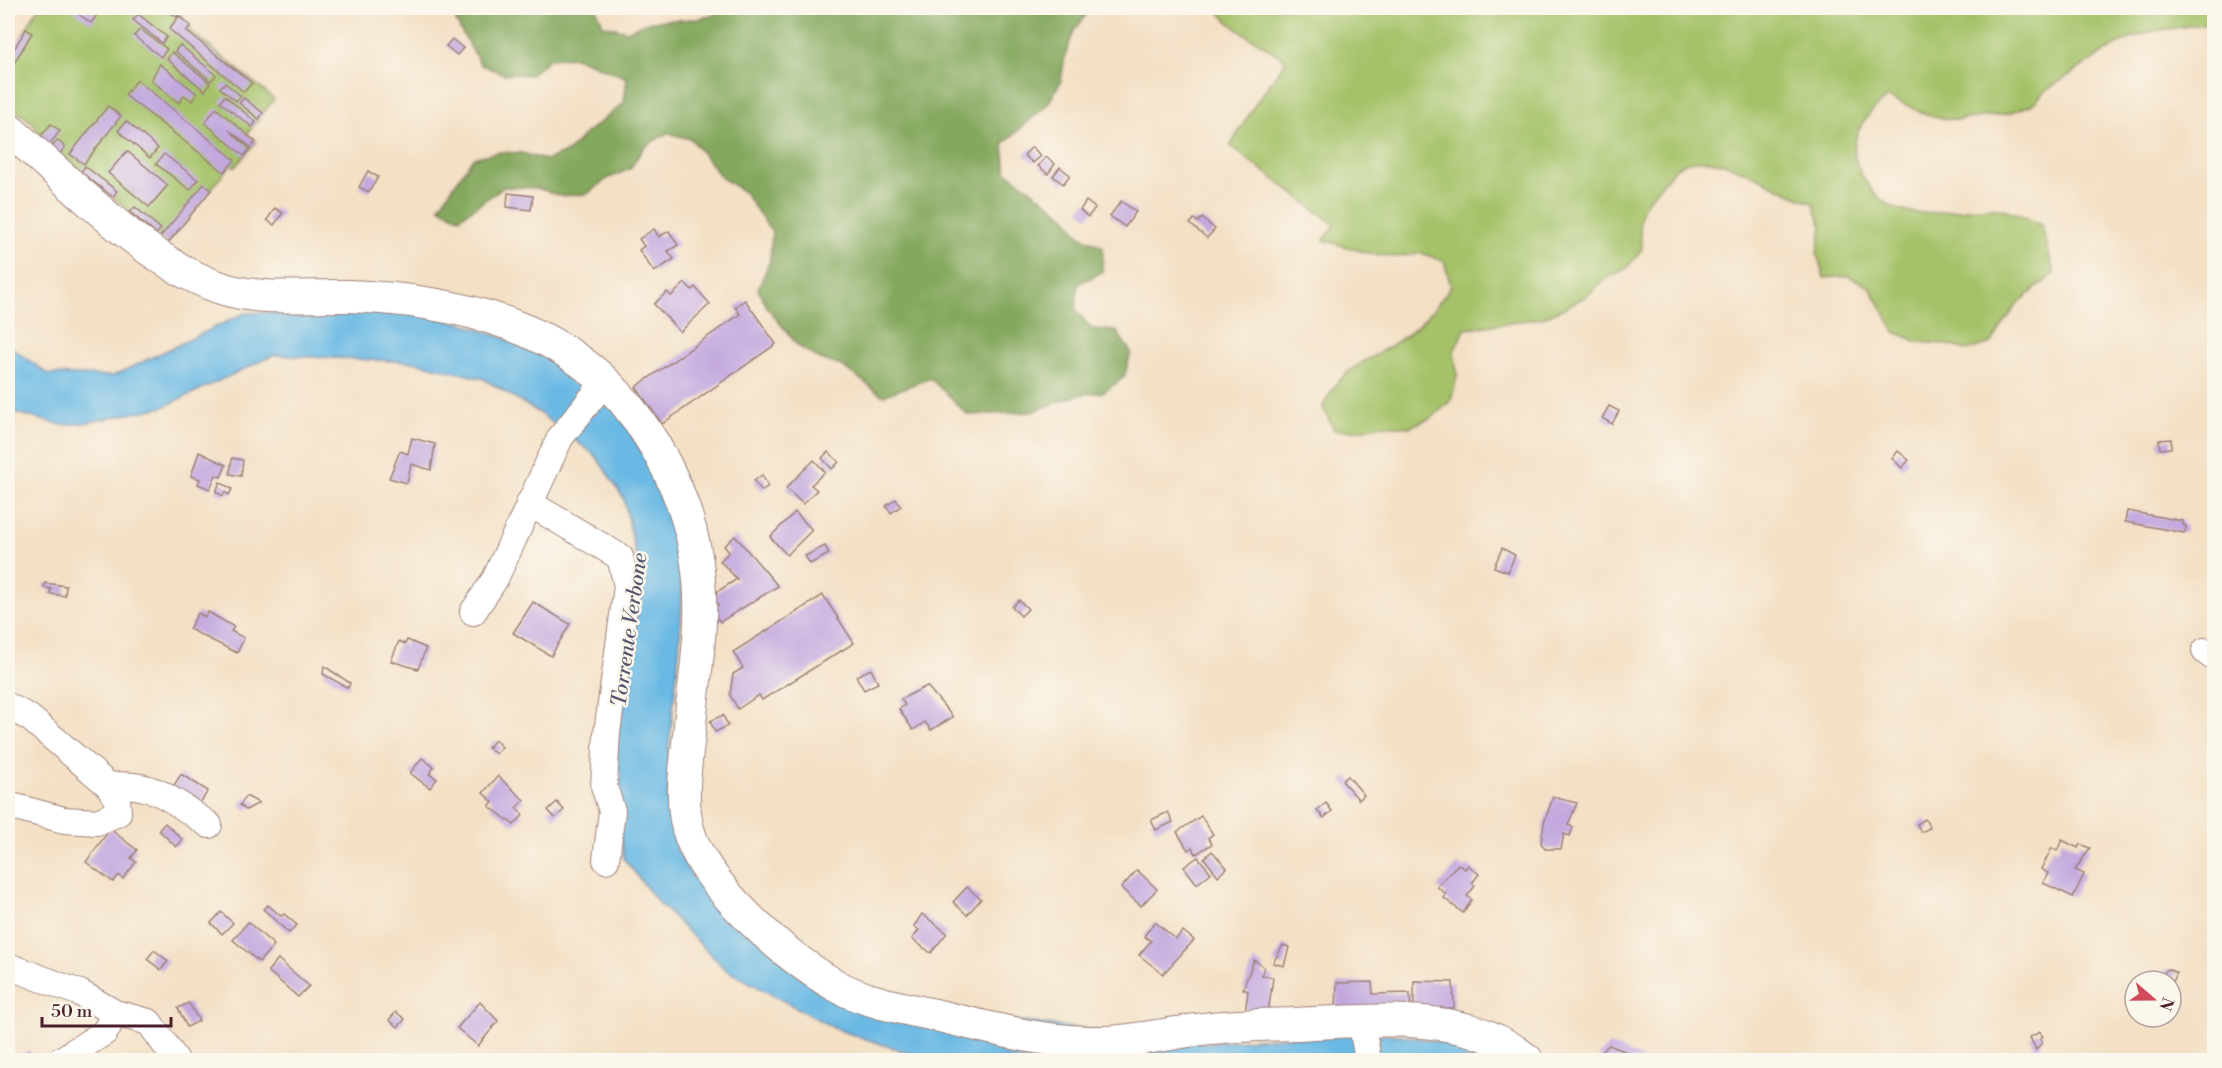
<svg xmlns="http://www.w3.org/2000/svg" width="2222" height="1068" font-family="'Libre Bodoni',serif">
<rect width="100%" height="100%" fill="#fbf7ec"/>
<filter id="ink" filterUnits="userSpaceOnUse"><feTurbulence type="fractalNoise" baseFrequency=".0167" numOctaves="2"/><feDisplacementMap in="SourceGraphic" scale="12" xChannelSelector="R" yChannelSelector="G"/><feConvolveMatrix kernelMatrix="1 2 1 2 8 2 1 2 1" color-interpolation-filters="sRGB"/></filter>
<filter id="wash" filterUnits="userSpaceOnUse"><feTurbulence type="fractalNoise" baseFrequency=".008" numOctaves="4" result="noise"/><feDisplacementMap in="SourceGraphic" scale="24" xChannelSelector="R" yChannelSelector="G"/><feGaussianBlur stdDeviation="1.35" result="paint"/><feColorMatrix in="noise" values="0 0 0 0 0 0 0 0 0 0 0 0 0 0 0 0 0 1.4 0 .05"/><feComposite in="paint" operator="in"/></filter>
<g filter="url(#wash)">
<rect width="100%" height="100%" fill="#f3e0c5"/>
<!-- green -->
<g fill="#a5c269" stroke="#78704a" stroke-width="1.5">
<polygon points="38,8 187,8 180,16 191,26 188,29 274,99 247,134 256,142 235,167 231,164 168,243 40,137 33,123 8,105 8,61"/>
<path d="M 1216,8 L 2214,8 L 2214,26 L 2203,24 L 2154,31 L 2131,38 L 2109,49 L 2048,89 L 2031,105 L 2007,114 L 1958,120 L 1933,117 L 1888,97 C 1869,111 1851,131 1855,157 C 1858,171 1863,178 1871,189 C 1902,231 1953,205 1995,208 C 2013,210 2027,218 2042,226 L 2054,274 L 2017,304 L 1991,343 L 1967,350 L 1944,344 L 1918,342 L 1895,332 L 1870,287 L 1849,276 L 1824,278 L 1817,253 L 1822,227 L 1813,203 C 1779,192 1717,146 1681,165 C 1674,168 1667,178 1662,184 C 1639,207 1637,218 1642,249 L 1627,268 L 1605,279 L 1587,296 L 1564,308 L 1542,318 L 1465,329 L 1454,351 L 1457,376 L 1451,400 L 1433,417 L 1409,427 L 1383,425 L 1359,430 L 1334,430 L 1323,407 C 1342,365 1362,365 1397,342 C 1418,328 1437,307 1451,286 L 1444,261 L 1421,253 L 1396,257 L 1371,254 L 1324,240 L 1335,225 L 1230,146 L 1256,103 L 1286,61 C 1261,40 1236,35 1216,8 Z"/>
</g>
<!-- forest -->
<polygon fill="#84a85d" stroke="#676444" stroke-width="1.5" points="457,8 596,8 603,25 627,31 650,21 699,19 735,8 1091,8 1074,31 1065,56 1061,81 1048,104 1003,144 1006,171 1065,216 1080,236 1103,247 1102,272 1078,284 1076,310 1092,329 1116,331 1131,352 1124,377 1104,392 1078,395 1031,412 968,415 930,378 883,396 842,366 819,359 798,346 767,307 758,289 770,260 772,232 744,192 722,178 691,139 667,133 644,147 630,169 607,179 587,194 561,196 537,188 504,187 459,218 439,207 473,158 499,152 522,153 546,160 569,151 585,134 624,103 627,78 575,57 549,59 530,75 504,74 481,65 456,22"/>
<!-- water -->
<polygon fill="#6ab9e4" stroke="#5a6c88" stroke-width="1.5" points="402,310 465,324 542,352 589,382 620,416 649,463 685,553 679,653 669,747 668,800 677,850 692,876 719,905 838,1000 1204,1043 1349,1032 1401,1035 1454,1045 1496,1060 929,1060 836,1029 726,970 657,901 624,859 611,759 624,680 637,562 624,499 596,456 538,412 484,379 415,362 274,355 163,407 85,423 62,425 8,411 8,345 48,374 113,376 245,313"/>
<g id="blocks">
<!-- building -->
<g fill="#c2a8df">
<polygon points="70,8 87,8 97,15 91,23"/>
<polygon points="164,8 185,8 177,17"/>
<polygon points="138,14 167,37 162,43 133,20"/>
<polygon points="179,16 191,26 186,31 252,83 244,92 169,29"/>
<polygon points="26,29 32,33 14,63 8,59"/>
<polygon points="140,29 167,49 161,57 134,36"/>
<polygon points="452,39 463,48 457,55 446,46"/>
<polygon points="180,45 216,75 211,81 175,51"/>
<polygon points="172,52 210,83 205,91 167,59"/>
<polygon points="160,64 197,94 192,101 184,95 179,103 151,80"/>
<polygon points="137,80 235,160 224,172 125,95"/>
<polygon points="225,83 241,96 236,101 220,88"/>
<polygon points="225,96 256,122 252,127 220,102"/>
<polygon points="244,98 263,113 259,119 239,103"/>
<polygon points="108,106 121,116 84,164 70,154"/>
<polygon points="216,108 256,142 251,147 229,130 250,149 244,156 205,123"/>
<polygon points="126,121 158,148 150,158 118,131"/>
<polygon points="51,124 60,131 49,145 40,137"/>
<polygon points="57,140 65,147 60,154 52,147"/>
<polygon points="1032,147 1041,156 1033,163 1024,155"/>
<polygon points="127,151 168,185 149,207 108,173"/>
<polygon points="164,154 198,180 190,190 156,164"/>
<polygon points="1046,157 1055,164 1048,174 1038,166"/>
<polygon points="85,166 117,191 113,197 81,172"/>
<polygon points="1060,167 1070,175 1063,184 1053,176"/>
<polygon points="368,171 378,177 369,192 359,187"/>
<polygon points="204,184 211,190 168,243 160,237"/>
<polygon points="508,193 533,196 531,210 507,207"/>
<polygon points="1086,201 1095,208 1088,217 1080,210"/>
<polygon points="1121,201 1136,212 1125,227 1110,216"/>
<polygon points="135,207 161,229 156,234 130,212"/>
<polygon points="275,208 283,213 274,225 267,220"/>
<polygon points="1202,218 1215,229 1207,238 1190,224 1194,219 1198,222"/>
<polygon points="654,229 659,237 669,231 678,245 668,251 674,259 654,272 639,250 644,246 639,239"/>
<polygon points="685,283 692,290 695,287 710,304 680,332 654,304 667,292 671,296"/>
<polygon points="745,300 776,344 662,424 636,387 740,314 735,307"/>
<polygon points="1609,406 1619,411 1612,424 1602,418"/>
<polygon points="412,438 435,444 431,470 411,464 407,483 389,478 400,451 408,454"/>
<polygon points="2171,439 2171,448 2160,449 2159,440"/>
<polygon points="1898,451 1909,460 1902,468 1892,458"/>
<polygon points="199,452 226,465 221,477 216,475 210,489 198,484 200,479 191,476"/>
<polygon points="828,452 839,462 832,469 822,458"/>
<polygon points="232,458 243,460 241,476 230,474"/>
<polygon points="814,460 825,472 811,485 817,490 803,504 786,488"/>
<polygon points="762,475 768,486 762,491 754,481"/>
<polygon points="220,482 232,489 229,495 225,492 223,496 216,492"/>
<polygon points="896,499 901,506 891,513 886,506"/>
<polygon points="2127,511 2183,521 2183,525 2186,526 2185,533 2125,522"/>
<polygon points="795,512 812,530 787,555 770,537"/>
<polygon points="735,536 778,586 720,622 711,609 718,605 712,595 737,579 720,561 729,552 724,546"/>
<polygon points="825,546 829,554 810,564 805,556"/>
<polygon points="1502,548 1515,555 1508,572 1494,567"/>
<polygon points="45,583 66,586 65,596 50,594 51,589 44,588"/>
<polygon points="823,595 854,643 762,700 759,695 738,709 730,695 733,674 743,668 733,652"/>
<polygon points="1019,600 1028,609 1021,616 1012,607"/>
<polygon points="533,602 570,624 551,656 513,633"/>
<polygon points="208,612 234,627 231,631 244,638 237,653 189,629 198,613 205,617"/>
<polygon points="407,640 426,648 418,669 391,661 399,641 405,644"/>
<polygon points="324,666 350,683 348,688 323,674"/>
<polygon points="871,669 878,683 864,690 856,676"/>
<polygon points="927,686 953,717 931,730 925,722 913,730 899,709 905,705 901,699"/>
<polygon points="723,715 728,726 715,732 710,721"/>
<polygon points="495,740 502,747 496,754 488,748"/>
<polygon points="422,758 434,767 429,774 437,779 430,788 410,773"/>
<polygon points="181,774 208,791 197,808 171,790"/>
<polygon points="498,776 524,800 516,808 523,815 514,825 489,806 493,802 483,793"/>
<polygon points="1348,776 1364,795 1359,800 1342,781"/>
<polygon points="246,796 259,803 246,810 240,805"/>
<polygon points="1553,797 1577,803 1568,825 1573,827 1570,836 1564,834 1561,849 1545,849 1541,843 1544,823"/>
<polygon points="557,802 564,810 555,818 548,810"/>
<polygon points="1326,803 1332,811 1324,818 1317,810"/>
<polygon points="1168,812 1173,822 1156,830 1151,820"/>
<polygon points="1201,816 1213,834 1208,838 1212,844 1196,854 1192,847 1188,850 1177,832"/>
<polygon points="1925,819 1930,828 1921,832 1917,824"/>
<polygon points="165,823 183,840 176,847 159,830"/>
<polygon points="110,829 137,850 131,858 136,862 123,879 119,875 113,882 86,862"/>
<polygon points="2062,840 2078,848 2080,844 2090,848 2075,870 2084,874 2073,897 2043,883 2048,873 2041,869 2052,848 2057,851"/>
<polygon points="1212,851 1227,868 1218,876 1204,858"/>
<polygon points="1198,857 1211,873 1197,884 1184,867"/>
<polygon points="1458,864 1465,869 1468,865 1479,874 1472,883 1475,886 1467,896 1472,900 1463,913 1444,898 1446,894 1437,887"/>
<polygon points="1137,870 1157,889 1141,906 1121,888"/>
<polygon points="967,887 981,899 967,915 953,902"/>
<polygon points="268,905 281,916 284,914 297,925 289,933 263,909"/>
<polygon points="221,912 233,923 222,934 211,923"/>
<polygon points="922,914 947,933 931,953 912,939 919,930 914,926"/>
<polygon points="248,922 274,945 259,962 233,940"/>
<polygon points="1155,922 1176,939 1183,931 1194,940 1163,974 1139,955 1151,941 1144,936"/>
<polygon points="1283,945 1289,947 1284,966 1273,963"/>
<polygon points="154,950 168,961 161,970 147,959"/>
<polygon points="278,959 309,986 298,997 268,971"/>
<polygon points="1254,960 1264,967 1262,975 1273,977 1268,1013 1245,1013 1248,991 1243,989"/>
<polygon points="2167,969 2177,973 2171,986 2171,981 2159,981"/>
<polygon points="1414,981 1453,982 1454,1008 1442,1008 1442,1011 1414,1008"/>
<polygon points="1372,982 1373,994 1410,993 1411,1011 1336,1012 1337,983"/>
<polygon points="480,1002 498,1021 478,1046 457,1028"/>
<polygon points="189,1003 199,1021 187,1027 178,1008"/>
<polygon points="396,1012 405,1019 398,1027 389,1020"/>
<polygon points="2040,1032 2043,1037 2040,1039 2042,1043 2036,1050 2030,1037"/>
<polygon points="1609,1045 1642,1058 1643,1060 1602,1060 1599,1055"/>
<polygon points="29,1050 36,1060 25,1060 21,1055"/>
</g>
</g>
</g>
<g filter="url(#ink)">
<use href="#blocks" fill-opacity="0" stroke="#9e8078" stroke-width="1.5"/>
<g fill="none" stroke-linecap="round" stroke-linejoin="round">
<defs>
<g id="minor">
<polyline points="529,503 620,557 627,586 607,733 604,786 612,811 606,860"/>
<polyline points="473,612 495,579 560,438 606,380"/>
<polyline points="2205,651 2214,658"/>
<polyline points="8,706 30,718 109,786 117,799 118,813 97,822 64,820 8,805"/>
<path d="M 109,786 C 155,781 173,801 209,825"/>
<polyline points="8,966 80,993 115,1013"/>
<polyline points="1361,1020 1368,1060"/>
<polyline points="1063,1039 1067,1060"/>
<polyline points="61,1060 105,1032 115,1013 149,1022 176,1060"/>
</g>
<path id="major" d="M 8,129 C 70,181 147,265 224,289 C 263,301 309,295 349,296 C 456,300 570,325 636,417 C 680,478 703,546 700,621 C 699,656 693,691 690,725 C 687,759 679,795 688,829 C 703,885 785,957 835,985 C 865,1002 902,1008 935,1015 C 985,1027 1037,1041 1089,1042 C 1126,1043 1166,1034 1203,1029 C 1234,1025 1265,1025 1296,1024 C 1353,1021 1417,1015 1473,1031 C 1494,1037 1511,1047 1527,1060"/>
</defs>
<!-- minor casing -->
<use href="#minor" stroke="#9e8078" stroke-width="28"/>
<!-- major casing -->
<use href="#major" stroke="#9e8078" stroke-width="34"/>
<!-- minor -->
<use href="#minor" stroke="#fff" stroke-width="26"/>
<!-- major -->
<use href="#major" stroke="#fff" stroke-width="32"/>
</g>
</g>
<g text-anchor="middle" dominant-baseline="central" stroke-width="5" stroke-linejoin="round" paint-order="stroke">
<!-- water labels -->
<g font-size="21" font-style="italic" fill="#55556c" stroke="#fbf7ec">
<text transform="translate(630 630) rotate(-82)">Torrente Verbone</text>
</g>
</g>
<!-- margin -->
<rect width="2222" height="1068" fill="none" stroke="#fbf7ec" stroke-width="30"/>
<!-- north arrow -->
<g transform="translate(2153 999) rotate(110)"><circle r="28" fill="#fbf7ec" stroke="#b4a19f" stroke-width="1.5"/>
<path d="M0-4.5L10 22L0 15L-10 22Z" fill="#d1495b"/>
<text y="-9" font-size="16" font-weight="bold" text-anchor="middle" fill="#4a1f2b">N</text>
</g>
<!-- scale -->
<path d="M42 1017v9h129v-9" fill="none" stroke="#4a1f2b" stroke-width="3"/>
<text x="51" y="1017" font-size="18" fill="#4a1f2b" stroke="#fbf7ec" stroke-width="4.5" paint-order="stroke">50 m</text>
</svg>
